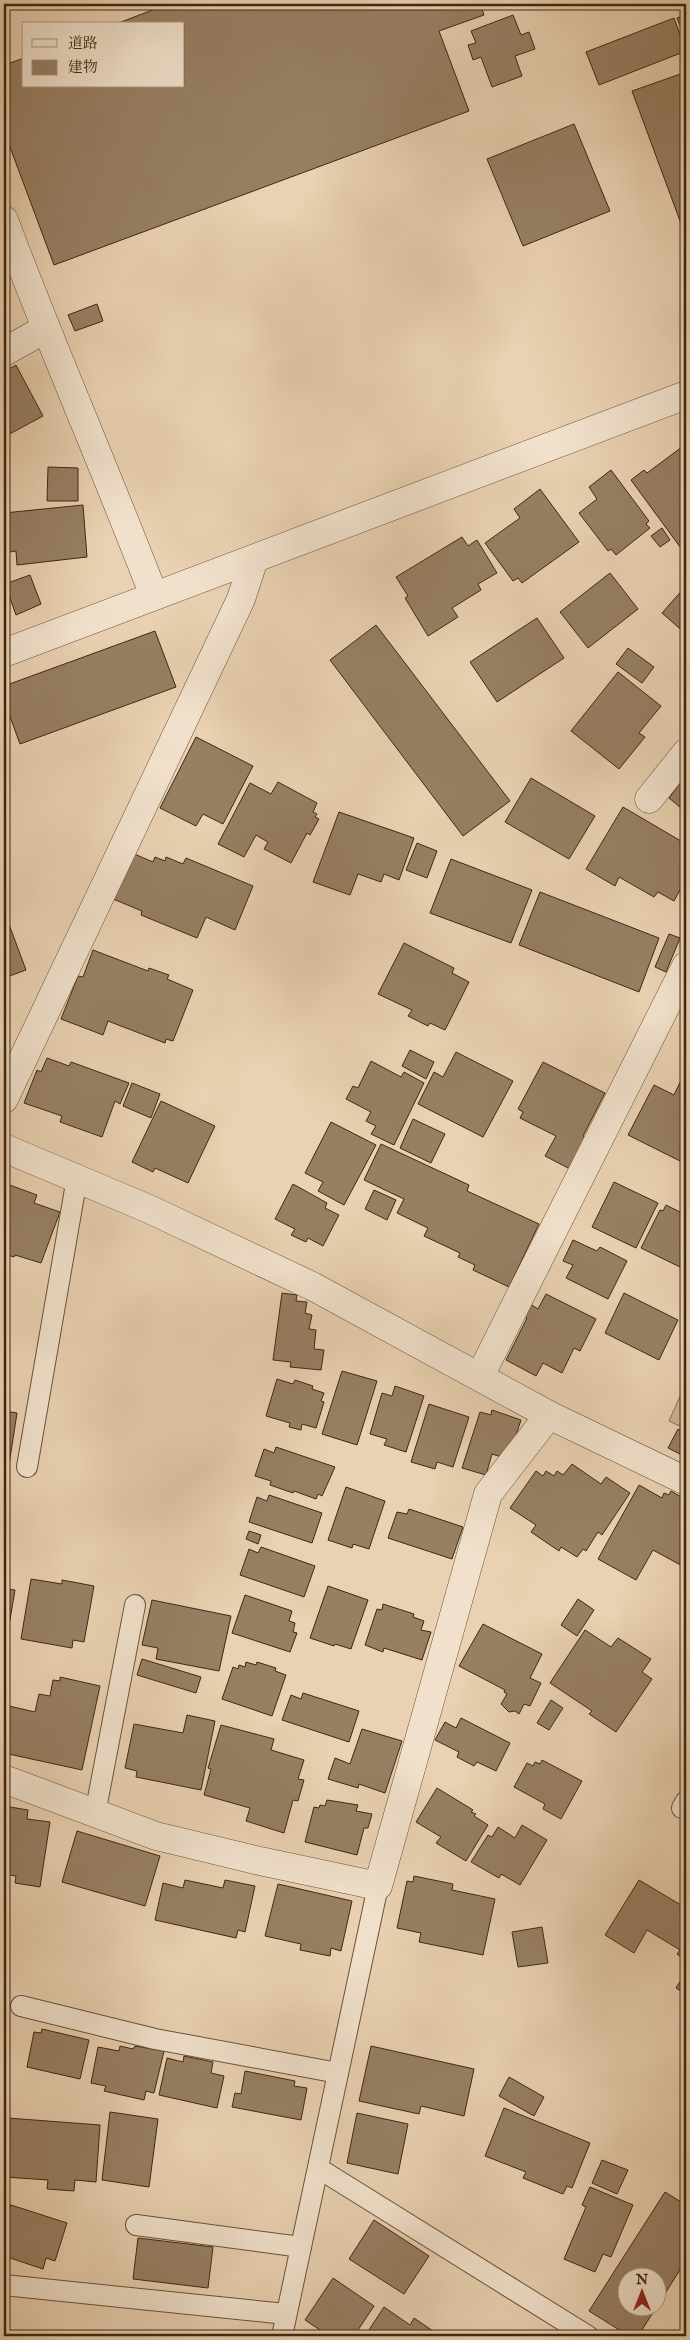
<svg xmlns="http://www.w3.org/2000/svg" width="690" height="2340" font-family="'IM FELL English','Noto Serif JP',serif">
<rect width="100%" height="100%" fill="#e9d1b1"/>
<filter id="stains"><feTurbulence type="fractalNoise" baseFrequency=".004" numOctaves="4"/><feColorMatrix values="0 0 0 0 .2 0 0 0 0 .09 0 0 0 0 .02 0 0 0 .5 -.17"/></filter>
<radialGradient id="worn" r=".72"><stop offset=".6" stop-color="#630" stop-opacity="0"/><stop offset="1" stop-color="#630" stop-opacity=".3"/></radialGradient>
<!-- green -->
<polygon fill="#ccb496" stroke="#866e53" points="686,1383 686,1429 669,1421"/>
<!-- building -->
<g fill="#977f64" stroke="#3f2710">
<polygon points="168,4 480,4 484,15 439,31 469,111 54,265 4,131 4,65 24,58 24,86 184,86 184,24 116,24"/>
<polygon points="513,15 521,35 529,32 535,49 515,56 522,76 492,87 481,57 473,60 468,45 476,43 471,31"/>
<polygon points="686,15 686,40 677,18"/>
<polygon points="674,18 686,51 599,85 586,52"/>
<polygon points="686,72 686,237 632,91"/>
<polygon points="574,124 610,211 523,246 487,159"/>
<polygon points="97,304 103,321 75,331 68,315"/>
<polygon points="16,365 43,416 4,437 4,372"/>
<polygon points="686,444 686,555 631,480 644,470 647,473"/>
<polygon points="48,467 78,468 78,501 47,501"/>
<polygon points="611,470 649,521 646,524 650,528 616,555 611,549 608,551 579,513 597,499 589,487"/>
<polygon points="540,489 579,542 522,583 518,578 513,581 485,543 520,518 514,509"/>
<polygon points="83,505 87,557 17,565 16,551 4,553 4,513"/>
<polygon points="662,528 670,540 660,547 651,536"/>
<polygon points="462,537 468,546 477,540 497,573 478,584 481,590 452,608 458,617 428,636 405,598 408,596 396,577"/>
<polygon points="610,573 638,609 588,648 560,612"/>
<polygon points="30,575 41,604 16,615 5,584"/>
<polygon points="686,586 686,634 662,613"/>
<polygon points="537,618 564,658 497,702 470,662"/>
<polygon points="376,625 510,801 463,836 330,660"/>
<polygon points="155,631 176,687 20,744 4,700 4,686"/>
<polygon points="628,648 654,667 642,683 616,664"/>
<polygon points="618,672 661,706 639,733 645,737 619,769 571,731"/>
<polygon points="196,737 253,766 223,824 203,814 196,826 160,808"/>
<polygon points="686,775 686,812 669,798"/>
<polygon points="531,778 595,816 569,859 505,822"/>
<polygon points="278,782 317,803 313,812 317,814 315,817 319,819 310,835 307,833 291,863 264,849 268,842 256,835 244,857 218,844 250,783 271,794"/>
<polygon points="623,807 686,844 686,879 674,901 658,892 654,897 619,877 615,886 586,869"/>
<polygon points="339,812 414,838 399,880 384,874 381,882 358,874 350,895 313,882"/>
<polygon points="417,843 437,851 427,878 406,870"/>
<polygon points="132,853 153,862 155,857 165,861 166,857 183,864 186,858 253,886 235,930 206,917 197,938 141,915 142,911 113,899"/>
<polygon points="451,859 532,890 511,943 430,913"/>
<polygon points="540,892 659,938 639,992 519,945"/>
<polygon points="4,911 26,970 4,978"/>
<polygon points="669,934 680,938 666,972 655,967"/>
<polygon points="404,943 454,968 452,973 469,982 445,1030 430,1023 428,1026 408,1016 412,1010 378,994"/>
<polygon points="93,950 148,971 149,968 169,975 167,979 193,990 173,1041 166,1039 165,1043 108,1021 103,1035 61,1019 78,976 83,977"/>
<polygon points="410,1050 434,1062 426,1079 402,1066"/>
<polygon points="456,1052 513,1081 483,1137 418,1104 434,1072 443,1077"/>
<polygon points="47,1058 69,1066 71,1062 129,1083 120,1104 115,1101 102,1137 60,1122 62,1116 24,1103 37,1070 41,1072"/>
<polygon points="371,1061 401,1077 404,1072 424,1083 394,1145 371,1134 376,1126 366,1121 371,1112 346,1099 353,1086 358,1088"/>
<polygon points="543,1062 605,1093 583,1136 588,1139 572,1170 545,1156 556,1136 520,1118 523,1112 518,1109"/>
<polygon points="686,1070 686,1148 680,1161 628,1135 654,1085 674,1095"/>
<polygon points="132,1083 160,1094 151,1118 123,1106"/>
<polygon points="161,1101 215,1126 188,1183 155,1168 153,1172 132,1162"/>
<polygon points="413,1119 445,1134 431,1163 400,1148"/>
<polygon points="331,1122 376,1145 344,1205 318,1191 323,1182 305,1173"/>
<polygon points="381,1144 469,1185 467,1191 539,1224 509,1287 473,1270 475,1265 458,1257 460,1253 424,1236 428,1228 397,1213 404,1199 364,1180"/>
<polygon points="614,1182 658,1203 636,1248 592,1227"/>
<polygon points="4,1183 37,1195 34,1203 60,1212 41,1263 15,1255 14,1257 4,1254"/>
<polygon points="293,1184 327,1203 325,1208 339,1215 323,1246 308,1238 306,1242 291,1235 295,1229 275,1219"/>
<polygon points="374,1190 396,1200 387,1220 365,1209"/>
<polygon points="666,1205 686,1215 686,1266 681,1263 680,1267 641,1248 660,1210 663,1211"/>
<polygon points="573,1240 597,1251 600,1247 627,1261 608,1299 566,1278 573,1265 563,1261"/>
<polygon points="282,1293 297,1295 296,1301 307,1302 305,1313 312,1315 309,1329 316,1330 314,1349 324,1350 321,1370 290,1367 291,1362 273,1360"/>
<polygon points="624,1293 678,1320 659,1360 605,1333"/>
<polygon points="546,1294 596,1319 580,1351 574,1348 562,1373 543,1363 536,1376 506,1360 527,1318 524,1316 530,1304 538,1309"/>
<polygon points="342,1371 377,1381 357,1445 322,1434"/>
<polygon points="277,1379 293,1384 295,1380 313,1386 312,1389 324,1393 321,1401 324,1402 316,1428 302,1424 301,1430 289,1427 290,1423 266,1416"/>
<polygon points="395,1386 424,1396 406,1452 384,1445 387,1439 370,1434 382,1393 392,1396"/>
<polygon points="429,1404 469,1417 453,1467 437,1462 435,1469 411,1462"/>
<polygon points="492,1410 521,1420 508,1459 492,1454 486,1475 462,1468 480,1412 491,1415"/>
<polygon points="4,1411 17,1413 8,1471 4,1470"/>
<polygon points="678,1429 686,1433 686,1457 668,1448"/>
<polygon points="276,1447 335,1467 322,1496 318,1494 316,1499 294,1491 293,1493 270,1485 271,1481 255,1476 264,1449 274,1453"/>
<polygon points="572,1464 601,1484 606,1477 630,1493 602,1535 598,1532 586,1551 583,1549 577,1557 561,1547 559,1551 531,1532 536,1525 510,1508 536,1471 543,1476 546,1471 554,1476 557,1471 563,1475"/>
<polygon points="639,1485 662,1498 664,1493 669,1495 671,1491 686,1500 686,1568 653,1550 636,1580 598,1559"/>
<polygon points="346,1487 385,1501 369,1549 353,1544 352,1548 328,1540"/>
<polygon points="269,1495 322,1513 312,1543 249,1522 257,1497 267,1501"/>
<polygon points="409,1509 463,1527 452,1559 388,1538 397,1512 407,1514"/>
<polygon points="249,1531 261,1535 258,1544 246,1539"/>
<polygon points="261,1547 315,1566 304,1597 240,1575 249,1549 258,1553"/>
<polygon points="31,1579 62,1584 62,1580 94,1586 84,1642 73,1640 72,1648 21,1639"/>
<polygon points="328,1586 368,1600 351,1649 335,1644 334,1646 310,1638"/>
<polygon points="4,1589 15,1590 5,1649 4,1649"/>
<polygon points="245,1595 292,1611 289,1621 295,1623 293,1632 297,1633 290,1652 232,1633"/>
<polygon points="578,1599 594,1610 577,1636 561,1625"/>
<polygon points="152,1600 231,1616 219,1671 156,1659 158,1648 142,1645"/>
<polygon points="383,1604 414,1614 413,1617 424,1621 421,1630 431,1632 422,1660 384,1648 383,1652 365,1645 377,1609 382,1610"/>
<polygon points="483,1624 542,1654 530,1678 541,1683 530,1706 524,1704 519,1714 515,1711 509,1712 501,1704 507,1694 504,1692 505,1690 459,1666"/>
<polygon points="585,1630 611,1647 618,1638 651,1659 642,1672 652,1679 616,1732 589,1714 592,1711 550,1683"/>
<polygon points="142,1659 201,1677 196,1693 137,1675"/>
<polygon points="246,1662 256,1665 257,1662 276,1668 275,1671 286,1675 272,1716 222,1699 233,1667 238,1669 239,1665 245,1667"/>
<polygon points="60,1677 100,1686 82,1770 4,1753 4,1711 8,1712 9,1706 35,1712 39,1694 50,1696 53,1680 60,1681"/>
<polygon points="303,1693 359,1711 349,1742 282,1720 291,1695 301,1699"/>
<polygon points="551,1700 563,1708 549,1730 537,1723"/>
<polygon points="187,1715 215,1721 201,1790 136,1777 137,1771 125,1768 134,1724 183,1733"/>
<polygon points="461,1718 510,1743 496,1771 477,1762 474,1766 457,1757 459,1752 435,1740 445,1722 456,1728"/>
<polygon points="221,1725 274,1739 271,1750 304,1760 298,1779 304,1780 298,1801 293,1800 284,1833 246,1821 250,1808 204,1795 211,1769 208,1768"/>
<polygon points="362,1729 402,1741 385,1793 359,1784 358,1788 328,1779 335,1758 350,1764"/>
<polygon points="542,1760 582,1781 561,1819 543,1809 545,1804 514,1787 527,1763 533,1766 535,1762 540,1764"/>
<polygon points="437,1788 473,1810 471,1812 476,1814 474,1816 488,1825 466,1861 436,1843 441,1837 416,1822"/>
<polygon points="327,1800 358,1805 356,1811 372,1814 368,1828 364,1828 357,1855 305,1842 314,1807 319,1808 320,1805 325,1806"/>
<polygon points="4,1806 28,1810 27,1819 50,1822 40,1887 15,1883 16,1876 4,1874"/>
<polygon points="522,1825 547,1840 520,1885 501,1874 499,1878 471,1862 488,1835 492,1837 498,1827 515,1838"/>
<polygon points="77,1831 160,1856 145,1906 62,1882"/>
<polygon points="414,1876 453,1884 452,1890 495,1899 483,1955 419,1942 421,1933 397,1928 407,1881 413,1882"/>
<polygon points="185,1880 223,1888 225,1880 255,1886 245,1932 238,1930 236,1938 155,1920 163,1883 183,1888"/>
<polygon points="639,1880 686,1908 686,1960 677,1954 680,1950 647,1930 634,1953 605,1935"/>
<polygon points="278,1884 352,1901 341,1951 331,1948 330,1956 300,1950 301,1944 265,1936"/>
<polygon points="542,1927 548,1963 518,1967 512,1932"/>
<polygon points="686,1972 686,1994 676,1988"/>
<polygon points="42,2029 89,2040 80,2079 27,2067 34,2032 41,2033"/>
<polygon points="120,2046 133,2049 135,2046 164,2051 154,2093 146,2091 144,2100 104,2091 106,2086 91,2083 98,2047 119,2051"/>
<polygon points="371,2046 474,2069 464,2116 421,2106 419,2114 359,2101"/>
<polygon points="184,2056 213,2062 211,2073 224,2076 217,2108 159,2095 167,2058 183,2062"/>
<polygon points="245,2071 295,2081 294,2086 307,2088 301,2120 232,2107 235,2093 241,2094"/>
<polygon points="509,2077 544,2097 534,2116 499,2096"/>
<polygon points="504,2108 590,2143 572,2188 567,2186 563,2194 523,2178 526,2172 485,2156"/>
<polygon points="110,2112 158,2119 149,2187 102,2180"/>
<polygon points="357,2113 408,2124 398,2174 347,2163"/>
<polygon points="8,2118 100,2125 96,2182 75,2180 74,2191 47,2189 48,2180 4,2177 4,2124 7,2124"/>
<polygon points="602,2160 628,2170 617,2194 592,2183"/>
<polygon points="590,2187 633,2205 611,2257 603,2254 595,2272 564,2259 586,2207 582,2205"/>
<polygon points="665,2192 686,2205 686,2260 658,2305 658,2278 628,2278 628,2308 656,2308 638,2336 629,2336 589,2311"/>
<polygon points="11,2205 67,2223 55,2261 46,2258 43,2269 4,2256 4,2228"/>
<polygon points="374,2220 429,2256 404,2294 349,2259"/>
<polygon points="138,2238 213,2247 208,2288 133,2279"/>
<polygon points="333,2278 374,2306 354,2336 329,2336 305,2320"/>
<polygon points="384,2307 410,2325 414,2318 433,2331 430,2336 365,2336"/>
</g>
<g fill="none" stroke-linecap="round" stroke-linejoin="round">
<defs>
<g id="service">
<polyline points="27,1467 77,1178"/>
<polyline points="682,1808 686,1801"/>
<polyline points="95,1814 135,1605"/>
<polyline points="21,2006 155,2039 338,2073"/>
<polyline points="318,2168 588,2336"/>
<polyline points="136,2225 301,2247"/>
<polyline points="4,2285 286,2314"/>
<polyline points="282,2336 378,1886"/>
</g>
<g id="minor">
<path d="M 4,220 C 51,346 106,470 154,596"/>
<polyline points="4,352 45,329"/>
<polyline points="649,799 686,753"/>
<polyline points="4,1099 241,599 254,559"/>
<polyline points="4,1148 149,1209 312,1286 549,1415 686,1481"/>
<polyline points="480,1376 686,966"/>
<polyline points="4,1779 156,1836 260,1861 378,1886 488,1494 549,1415"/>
</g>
<polyline id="tertiary" points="4,653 686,395"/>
</defs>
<!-- service casing -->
<use href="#service" stroke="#6a5238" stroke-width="22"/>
<!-- minor casing -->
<use href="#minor" stroke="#6a5238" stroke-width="29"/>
<!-- tertiary casing -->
<use href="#tertiary" stroke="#6a5238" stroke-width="29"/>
<!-- service -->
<use href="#service" stroke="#f1e1cc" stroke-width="20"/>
<!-- minor -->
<use href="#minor" stroke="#f1e1cc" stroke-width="28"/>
<!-- tertiary -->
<use href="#tertiary" stroke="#f1e1cc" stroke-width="28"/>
</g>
<!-- margin -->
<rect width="690" height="2340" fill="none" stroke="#e9d1b1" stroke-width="20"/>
<rect x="5" y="5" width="680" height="2330" fill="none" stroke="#3f2710" stroke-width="2.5"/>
<rect x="10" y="10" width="670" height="2320" fill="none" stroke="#3f2710"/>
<!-- legend -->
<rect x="22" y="22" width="162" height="65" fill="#f1e1cc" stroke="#aa9781"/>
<rect x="32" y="39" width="25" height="8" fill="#f1e1cc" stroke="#aa9781"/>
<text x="68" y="48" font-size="15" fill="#3f2710">道路</text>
<rect x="32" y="60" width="25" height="15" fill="#977f64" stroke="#aa9781"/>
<text x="68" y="72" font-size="15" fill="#3f2710">建物</text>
<!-- north arrow -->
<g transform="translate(642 2292)"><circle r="24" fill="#f1e1cc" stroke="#aa9781"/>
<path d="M0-4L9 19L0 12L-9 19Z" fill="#8f2418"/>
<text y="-8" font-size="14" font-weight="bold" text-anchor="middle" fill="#3f2710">N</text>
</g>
<rect width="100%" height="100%" filter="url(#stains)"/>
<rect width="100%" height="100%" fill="url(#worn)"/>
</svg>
